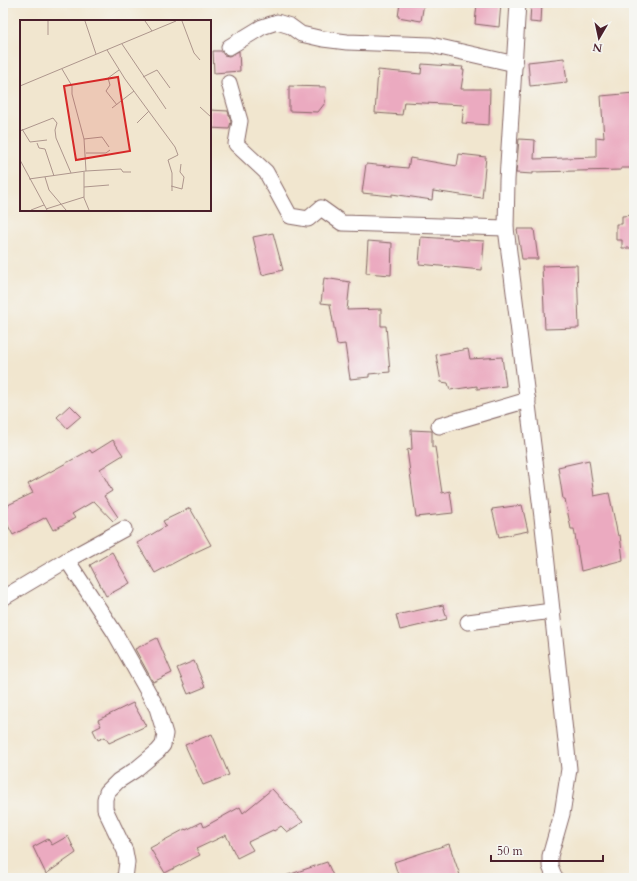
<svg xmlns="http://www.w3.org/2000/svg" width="637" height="881" font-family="Cardo,serif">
<rect width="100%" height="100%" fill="#f6f6f2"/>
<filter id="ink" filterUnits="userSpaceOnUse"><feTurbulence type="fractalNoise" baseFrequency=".025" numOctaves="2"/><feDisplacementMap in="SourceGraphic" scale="8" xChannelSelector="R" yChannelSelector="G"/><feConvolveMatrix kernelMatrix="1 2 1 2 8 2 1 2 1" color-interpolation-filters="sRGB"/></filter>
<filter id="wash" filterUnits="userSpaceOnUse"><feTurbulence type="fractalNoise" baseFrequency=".012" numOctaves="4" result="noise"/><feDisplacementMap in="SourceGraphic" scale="16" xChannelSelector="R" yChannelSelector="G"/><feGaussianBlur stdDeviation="0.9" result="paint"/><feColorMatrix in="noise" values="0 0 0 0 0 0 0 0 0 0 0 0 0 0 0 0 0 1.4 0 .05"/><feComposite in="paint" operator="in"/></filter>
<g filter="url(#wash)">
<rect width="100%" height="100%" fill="#f1e6cf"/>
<g id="blocks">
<!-- building -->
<g fill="#ebaac0">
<polygon points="400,3 424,3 421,21 398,17"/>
<polygon points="477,3 501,3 499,27 475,24"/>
<polygon points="531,3 542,3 541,23 530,22"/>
<polygon points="213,51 221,51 224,55 229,56 239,51 240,71 214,73"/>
<polygon points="564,58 567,82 530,86 528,62"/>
<polygon points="422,64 463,67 462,70 464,70 461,89 490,89 489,125 462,123 464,105 404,102 402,115 375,113 378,70 421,74"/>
<polygon points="289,86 326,87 325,103 318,112 289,111"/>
<polygon points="634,93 634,168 621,168 621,170 533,172 533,174 516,173 519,139 535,140 534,159 596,157 596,137 604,138 601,96"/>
<polygon points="210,110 228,111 231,122 229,129 210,128"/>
<polygon points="459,154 486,157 482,198 433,191 432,200 392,194 392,196 362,193 366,164 408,168 410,158 457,166"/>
<polygon points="634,215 634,248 622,248 622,240 616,240 616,224 622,224 622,216"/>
<polygon points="517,229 534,229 538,259 522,259"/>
<polygon points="273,233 283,270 262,275 253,237"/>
<polygon points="421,237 484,241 482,270 419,264"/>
<polygon points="368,241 392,243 391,275 366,273"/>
<polygon points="577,265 579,328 545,329 542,266"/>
<polygon points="324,278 350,282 347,310 381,309 381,326 386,326 390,372 369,374 369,377 350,379 345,344 337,345 330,304 321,303"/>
<polygon points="468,349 470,359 502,357 506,386 477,389 477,386 450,390 448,383 441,382 436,355"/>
<polygon points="70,405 81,416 67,428 57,417"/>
<polygon points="411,430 432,431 432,447 435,447 442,493 450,491 453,513 416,517 407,450 412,449"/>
<polygon points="113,440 123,455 100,469 112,491 104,496 118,517 113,521 94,501 72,514 75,518 53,530 46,517 13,535 3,516 3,510 9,506 8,505 33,493 28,484 90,450 92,453"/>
<polygon points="589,460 594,496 609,493 618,536 620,535 623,560 581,571 574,529 571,529 565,499 563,499 558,467"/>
<polygon points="522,505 528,531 499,537 492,509"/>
<polygon points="190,508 211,545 183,558 155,573 137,543 166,526 163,521"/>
<polygon points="112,552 130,583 106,596 90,565"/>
<polygon points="443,605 447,619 400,630 396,615"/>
<polygon points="157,638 172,673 153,682 135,649"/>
<polygon points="194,661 205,687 188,694 177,668"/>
<polygon points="133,703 146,726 109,743 105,737 98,740 93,730 101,726 98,720"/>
<polygon points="212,734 229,775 203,785 185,745"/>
<polygon points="272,789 303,822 287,832 281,826 274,831 273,830 248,842 253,850 237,858 226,835 196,849 200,855 165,873 150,848 185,829 186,830 202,822 204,827 240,807 243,813"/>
<polygon points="68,836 76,853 46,874 33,847 48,839 52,845"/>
<polygon points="449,844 461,878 399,878 394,862"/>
<polygon points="327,862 334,878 286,878 285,876"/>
</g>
</g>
</g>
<g filter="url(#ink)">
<use href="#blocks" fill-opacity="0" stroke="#846564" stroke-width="1"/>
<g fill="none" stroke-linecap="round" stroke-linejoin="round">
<defs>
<g id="street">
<polyline points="518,3 507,180 506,228 542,517 569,769 562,814 550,856 550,866 555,878"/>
<polyline points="229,47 262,27 277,22 290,26 301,34 323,39 347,42 431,45 515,64"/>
<polyline points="229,83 240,121 236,144 266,172 290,216 308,219 321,208 342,223 506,228"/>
<polyline points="439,426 528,400"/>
<polyline points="67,560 115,633 157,708 165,734 163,745 158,751 135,770 118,781 107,792 105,799 105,809 125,851 127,862 125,878"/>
<polyline points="3,598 67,560 124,529"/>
<polyline points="468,622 552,611"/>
</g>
</defs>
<!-- street casing -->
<use href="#street" stroke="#846564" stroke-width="17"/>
<!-- street -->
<use href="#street" stroke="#fff" stroke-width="15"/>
</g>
</g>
<!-- overview -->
<g transform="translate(20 20)">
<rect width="191" height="191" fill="#f1e6cf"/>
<path fill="none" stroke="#ae968d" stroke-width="1" d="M 28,1 L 28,15M 65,1 L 76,34M 125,1 L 132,11M 162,1 L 174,33 L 180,40M 102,24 L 146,89M 87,30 L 105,59 L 155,127 L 158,135 L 148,140 L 152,153 L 152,171M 123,57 L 137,50 L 150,68M 0,66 L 156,1M 97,85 L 86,71 L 90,65 L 88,58 L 99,50M 180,87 L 191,97M 92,88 L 114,71M 117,103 L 129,91M 2,109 L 10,122 L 27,120M 0,111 L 33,98 L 37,103 L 35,110 L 36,118 L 51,153M 64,119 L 82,117 L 89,127M 17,123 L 19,128 L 25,129 L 34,156M 66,133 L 86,133 L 90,130M 0,140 L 27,190M 66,151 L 101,149 L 103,152 L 111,152M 64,152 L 64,178 L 69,190M 25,157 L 29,170 L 46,190M 9,159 L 66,151 L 64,119 L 52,74 L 52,66 L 42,49M 151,166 L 162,169 L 164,157 L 160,152 L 161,144M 64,167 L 89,165M 26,189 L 64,177M 11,190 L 24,185"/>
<path fill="#d62828" fill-opacity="0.15" stroke="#d62828" stroke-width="2" d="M 98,57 L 110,131 L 56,140 L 44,66 Z"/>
<rect width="191" height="191" fill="none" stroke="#4a1f2b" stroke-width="2"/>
</g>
<!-- margin -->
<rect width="637" height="881" fill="none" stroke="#f6f6f2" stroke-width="16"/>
<!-- north arrow -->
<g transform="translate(599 38) rotate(189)" stroke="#f6f6f2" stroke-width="3" paint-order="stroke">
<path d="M0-3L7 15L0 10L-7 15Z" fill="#4a1f2b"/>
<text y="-6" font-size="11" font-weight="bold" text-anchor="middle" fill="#4a1f2b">N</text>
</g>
<!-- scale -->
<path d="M491 855v6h112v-6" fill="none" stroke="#4a1f2b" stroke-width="2"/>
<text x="497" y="855" font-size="12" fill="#4a1f2b" stroke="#f6f6f2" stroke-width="3" paint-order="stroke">50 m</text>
</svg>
